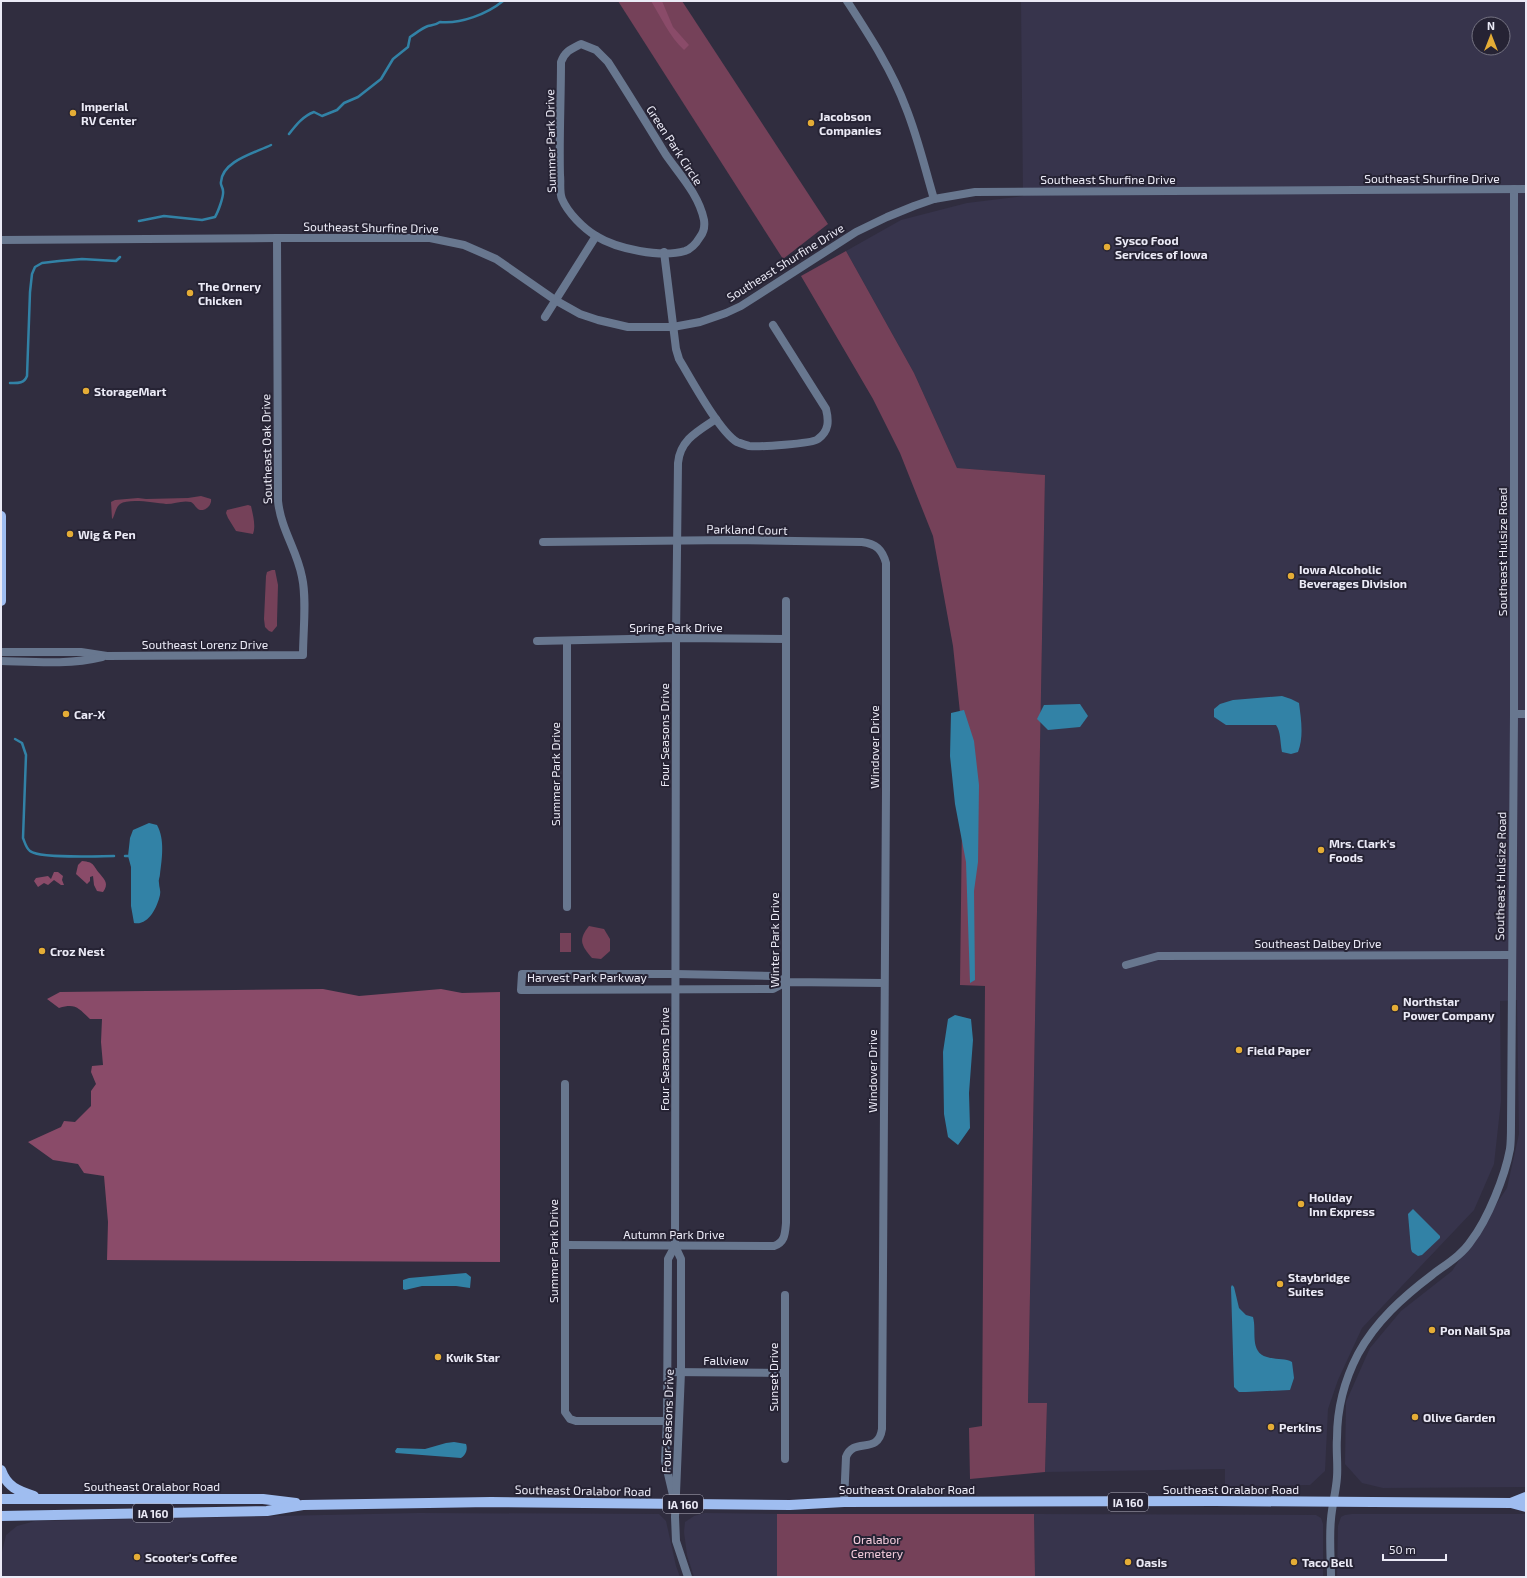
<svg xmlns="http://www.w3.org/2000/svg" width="1527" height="1578" font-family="'Exo 2',sans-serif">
<rect width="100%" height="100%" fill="#302d3f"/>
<!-- built -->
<g fill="#37344c" fill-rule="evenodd">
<path d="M 1021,1 L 1526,1 L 1526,1487 L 1383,1488 L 1362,1483 L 1345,1464 L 1346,1402 L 1370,1348 L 1401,1311 L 1452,1271 L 1507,1188 L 1519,1134 L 1517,1000 L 1500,1001 L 1501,1101 L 1494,1164 L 1474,1210 L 1362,1328 L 1338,1380 L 1328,1409 L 1325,1471 L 1310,1485 L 1225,1486 L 1225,1469 L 1045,1472 L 1047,1403 L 1028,1403 L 1045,475 L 957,468 L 914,373 L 846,251 L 901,220 L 967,203 L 1023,196 ZM 1479,24 L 1503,24 L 1503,48 L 1479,48 Z"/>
<polygon points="419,1513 659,1514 666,1521 676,1566 680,1577 1,1577 2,1552 6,1535 17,1526 35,1521"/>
<polygon points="705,1513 777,1514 777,1577 694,1577 687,1555 684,1532 685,1522 694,1516"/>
<polygon points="1034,1514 1316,1515 1321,1518 1323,1524 1323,1577 1035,1577"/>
<polygon points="1352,1514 1526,1514 1526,1577 1337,1577 1338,1526 1341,1517 1345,1515"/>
</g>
<!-- green -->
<g fill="#754159">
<polygon points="618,1 682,1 828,224 783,259"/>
<polygon points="846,251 914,373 957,468 1045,475 1028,1403 1047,1403 1045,1472 970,1479 969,1428 982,1426 985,986 960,985 963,741 953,646 933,536 900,453 873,399 801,276"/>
<path d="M 201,496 L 211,499 C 212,505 206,511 200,510 C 196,509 195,504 191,502 C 182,500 175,504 166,504 C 155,503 129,498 120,504 C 116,507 115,514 113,518 L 112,519 L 111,502 L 115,500 L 138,498 L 146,499 L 188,498 Z"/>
<path d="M 248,505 L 251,506 C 253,515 256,526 253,534 L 236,531 L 228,518 L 226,513 L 227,510 Z"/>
<polygon points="272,570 275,570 278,585 277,621 277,626 272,632 269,631 265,627 264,619 266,576 267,572"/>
<path d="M 589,926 L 604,929 L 610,939 L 610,951 L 601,959 L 592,958 C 581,945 578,940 589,926 Z"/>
<rect x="560" y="933" width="11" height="19"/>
<polygon points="777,1514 1034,1514 1035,1577 777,1577"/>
</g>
<!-- forest -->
<g fill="#8a4b69">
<path d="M 651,1 L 662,1 L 673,27 L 689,45 L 684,50 C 669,36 661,17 651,1 Z"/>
<path d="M 82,861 C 95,862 93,866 100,874 C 105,880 109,884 103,892 L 97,891 L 94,885 L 93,876 L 90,877 L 90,881 L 87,884 L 76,874 L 78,865 Z"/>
<polygon points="54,872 58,872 63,876 62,880 64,885 61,885 54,880 48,885 44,883 38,887 34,881 36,878 48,876 51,879"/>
<path d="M 323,989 L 359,996 L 441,989 L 462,993 L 500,992 L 500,1262 L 107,1260 L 108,1222 L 104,1176 L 84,1173 L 78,1164 L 53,1160 L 28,1142 L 61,1127 L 64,1121 L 75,1122 L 91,1106 L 91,1091 L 96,1084 L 91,1072 L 92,1066 L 103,1065 L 101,1042 L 102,1019 L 90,1019 C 78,1008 76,1003 59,1008 L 47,999 L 60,992 Z"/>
</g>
<!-- water -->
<g fill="#3282a6">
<path d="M 1282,696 L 1291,699 L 1299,703 C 1301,719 1304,736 1298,752 L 1291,754 L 1282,752 C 1280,742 1281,732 1276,725 L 1226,725 L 1214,717 L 1214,709 L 1220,704 L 1233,700 Z"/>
<polygon points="1080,704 1088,716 1080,727 1048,730 1037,719 1044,705"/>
<polygon points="964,710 974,741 979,785 978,862 974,891 975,980 970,983 966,862 955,804 950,756 951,713"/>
<path d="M 149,823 L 157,825 C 165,839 162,859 160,874 C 160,877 158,880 159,883 C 159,887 161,891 160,895 C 157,908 148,926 134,923 L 131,906 L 131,867 L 128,856 L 130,838 L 133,830 Z"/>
<polygon points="955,1015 971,1019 973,1040 969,1093 970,1128 958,1145 948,1137 944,1114 943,1052 948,1019"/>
<polygon points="1413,1209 1440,1236 1440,1238 1422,1255 1418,1256 1412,1252 1411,1249 1408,1214"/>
<polygon points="466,1273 471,1277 470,1288 456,1286 422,1286 405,1290 403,1289 403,1280 409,1278"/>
<path d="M 1232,1285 L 1234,1287 L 1239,1308 L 1246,1315 L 1253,1317 C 1257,1331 1249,1352 1267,1357 C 1276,1360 1285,1358 1292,1362 L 1294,1378 L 1290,1390 L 1246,1392 L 1239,1392 L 1234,1387 L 1231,1287 Z"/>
<path d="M 454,1442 L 466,1444 C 468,1449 466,1455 461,1458 L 396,1453 L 395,1451 L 397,1448 L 425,1449 L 446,1443 Z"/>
</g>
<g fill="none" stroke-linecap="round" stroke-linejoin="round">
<!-- stream -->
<g stroke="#3282a6" stroke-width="2.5">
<path d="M 289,134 C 296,125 303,116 314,112 L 322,116 L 337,110 L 344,103 L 358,97 L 381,79 L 393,59 L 408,47 L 410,37 C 415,34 422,28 428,26 C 433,25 436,25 440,22 C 461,24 487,14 503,1"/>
<path d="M 139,221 L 164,216 L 202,220 L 215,217 C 218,212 224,196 223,191 C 223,187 220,185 221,182 C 222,161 255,153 271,145"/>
<path d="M 10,383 C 17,383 24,384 27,376 L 30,292 L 32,274 L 35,267 L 42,263 L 59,261 L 82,259 L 116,261 L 120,257"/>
<path d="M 15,739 L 22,743 L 26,755 L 23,838 C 25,843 26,848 30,851 C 40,859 99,856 114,856"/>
<polyline points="125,856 128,856"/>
</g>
<!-- minor -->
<g stroke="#68778f" stroke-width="8">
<path d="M 847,1 C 869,35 892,70 906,108 C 918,138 925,169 934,199"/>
<path d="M 581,44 L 596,50 L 608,62 C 628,93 647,124 666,155 C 680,175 699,195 704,220 C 705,227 704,232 700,237 C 697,242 691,249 685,251 C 661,258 617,249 596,236 C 583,228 568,213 562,199 C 559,192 561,182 560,175 C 559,137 561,100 561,62 C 565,51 571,49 581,44 Z"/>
<path d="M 664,252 L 676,349 L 679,359 C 691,379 719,431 737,442 C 740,443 745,445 749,446 C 758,447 812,444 818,439 C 829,431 829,421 826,409 L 773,325"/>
<polyline points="545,317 596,236"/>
<path d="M 543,542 L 732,540 L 862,542 C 876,544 882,549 886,563 L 886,790 L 882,1429 C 878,1456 854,1436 846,1457 L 844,1502"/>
<polyline points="537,641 676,638 786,639"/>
<polyline points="567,641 567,907"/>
<path d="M 1,652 L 81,652 L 107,656 L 303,655 C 303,632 307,599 302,577 C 297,550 281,530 278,501 L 277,238"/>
<path d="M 1,661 C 35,662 69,665 102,657"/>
<polyline points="1514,714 1526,714"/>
<polyline points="1126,965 1158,956 1512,955"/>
<polyline points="786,982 773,989 521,990 522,974 675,974 773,976 786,982 884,983"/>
<polyline points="565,1084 565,1412 570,1419 576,1421 667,1421"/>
<path d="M 565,1245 L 774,1246 C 785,1242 785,1234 786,1223 L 786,601"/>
<polyline points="668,1372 785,1373"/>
<polyline points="785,1459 785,1295"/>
<polyline points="673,1495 665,1461 667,1421 668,1259 675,1246"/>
<path d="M 688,1577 L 676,1541 L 675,1517 L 681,1372 L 681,1259 L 675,1246 L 676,638 L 678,463 C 680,440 698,431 716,419"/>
<path d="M 1331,1577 C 1331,1558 1329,1538 1331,1519 C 1332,1505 1336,1492 1337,1477 C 1338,1464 1336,1451 1337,1438 C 1337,1409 1345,1379 1358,1354 C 1376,1321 1403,1297 1432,1275 C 1445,1265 1462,1255 1471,1241 C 1488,1219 1505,1176 1510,1149 C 1511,1142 1511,1133 1511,1125 L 1514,714 L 1514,189"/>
</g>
<!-- tertiary -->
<polyline stroke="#68778f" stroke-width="8" points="1,240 277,238 430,238 464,245 496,259 555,300 580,314 598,320 628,327 673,327 700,322 726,313 741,306 856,232 887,217 914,206 934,199 975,192 1526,189"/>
<!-- primary -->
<g stroke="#9fbdf0" stroke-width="10">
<polyline points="1,516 1,601"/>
<path d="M 1,1470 C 7,1487 18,1491 34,1496"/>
<polyline points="1,1499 263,1499 296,1503"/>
<polyline points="1511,1503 1526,1497"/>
<polyline points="1,1516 267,1511 303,1505 491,1502 790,1505 844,1502 1215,1501 1511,1503 1526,1507"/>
</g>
</g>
<!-- markers -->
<g fill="#e5ad36" stroke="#262334" stroke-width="1.5">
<circle cx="73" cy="113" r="4"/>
<circle cx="811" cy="123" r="4"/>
<circle cx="1107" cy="247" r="4"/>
<circle cx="190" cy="293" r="4"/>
<circle cx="86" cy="391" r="4"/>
<circle cx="70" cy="534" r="4"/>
<circle cx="1291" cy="576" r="4"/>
<circle cx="66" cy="714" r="4"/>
<circle cx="1321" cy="850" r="4"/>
<circle cx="42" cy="951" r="4"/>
<circle cx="1395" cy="1008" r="4"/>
<circle cx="1239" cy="1050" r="4"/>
<circle cx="1301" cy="1204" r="4"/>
<circle cx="1280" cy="1284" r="4"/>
<circle cx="1432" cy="1330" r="4"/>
<circle cx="438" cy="1357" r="4"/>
<circle cx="1415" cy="1417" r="4"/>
<circle cx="1271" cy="1427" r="4"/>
<circle cx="137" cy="1557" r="4"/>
<circle cx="1128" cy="1562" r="4"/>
<circle cx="1294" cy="1562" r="4"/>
</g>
<g text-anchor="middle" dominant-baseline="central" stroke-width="4" stroke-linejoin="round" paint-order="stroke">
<!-- shield labels -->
<g fill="#262334" stroke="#b0aebc" stroke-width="1">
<rect x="1108" y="1493" width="40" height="18" rx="3"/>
<rect x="663" y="1495" width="40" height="18" rx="3"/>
<rect x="133" y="1504" width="40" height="18" rx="3"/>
</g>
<g font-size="11" font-weight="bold" fill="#ebeaf6">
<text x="1128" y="1502">IA 160</text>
<text x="683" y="1504">IA 160</text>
<text x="153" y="1513">IA 160</text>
</g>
<!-- poi labels -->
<g font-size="12" font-weight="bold" fill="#ebeaf6" stroke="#262334" text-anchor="start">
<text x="81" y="106">Imperial<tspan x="81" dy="14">RV Center</tspan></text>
<text x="819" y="116">Jacobson<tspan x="819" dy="14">Companies</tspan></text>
<text x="1115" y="240">Sysco Food<tspan x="1115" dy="14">Services of Iowa</tspan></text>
<text x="198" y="286">The Ornery<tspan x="198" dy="14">Chicken</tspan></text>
<text x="94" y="391">StorageMart</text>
<text x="78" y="534">Wig &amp; Pen</text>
<text x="1299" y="569">Iowa Alcoholic<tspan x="1299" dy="14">Beverages Division</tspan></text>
<text x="74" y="714">Car-X</text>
<text x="1329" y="843">Mrs. Clark's<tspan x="1329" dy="14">Foods</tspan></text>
<text x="50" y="951">Croz Nest</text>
<text x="1403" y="1001">Northstar<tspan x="1403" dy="14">Power Company</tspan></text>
<text x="1247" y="1050">Field Paper</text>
<text x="1309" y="1197">Holiday<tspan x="1309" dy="14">Inn Express</tspan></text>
<text x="1288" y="1277">Staybridge<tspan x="1288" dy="14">Suites</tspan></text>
<text x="1440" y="1330">Pon Nail Spa</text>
<text x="446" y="1357">Kwik Star</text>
<text x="1423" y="1417">Olive Garden</text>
<text x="1279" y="1427">Perkins</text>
<text x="145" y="1557">Scooter's Coffee</text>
<text x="1136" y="1562">Oasis</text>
<text x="1302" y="1562">Taco Bell</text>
</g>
<!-- street labels -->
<g font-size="12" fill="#ebeaf6" stroke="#262334">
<text transform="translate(550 141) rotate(-91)">Summer Park Drive</text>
<text transform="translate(675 145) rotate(57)">Green Park Circle</text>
<text x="1432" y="178">Southeast Shurfine Drive</text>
<text x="1108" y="179">Southeast Shurfine Drive</text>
<text transform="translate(371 227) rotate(1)">Southeast Shurfine Drive</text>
<text transform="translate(785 262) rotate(-32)">Southeast Shurfine Drive</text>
<text transform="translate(266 449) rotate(-91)">Southeast Oak Drive</text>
<text transform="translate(747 529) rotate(1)">Parkland Court</text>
<text transform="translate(1502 552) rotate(-90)">Southeast Hulsize Road</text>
<text x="676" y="627">Spring Park Drive</text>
<text x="205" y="644">Southeast Lorenz Drive</text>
<text transform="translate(664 735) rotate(-90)">Four Seasons Drive</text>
<text transform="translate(874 747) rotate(-90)">Windover Drive</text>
<text transform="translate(555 774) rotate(-90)">Summer Park Drive</text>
<text transform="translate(1500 876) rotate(-89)">Southeast Hulsize Road</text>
<text transform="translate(774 940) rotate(-90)">Winter Park Drive</text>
<text x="1318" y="943">Southeast Dalbey Drive</text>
<text x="587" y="977">Harvest Park Parkway</text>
<text transform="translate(664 1059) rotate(-90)">Four Seasons Drive</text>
<text transform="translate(872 1071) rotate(-90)">Windover Drive</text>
<text x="674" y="1234">Autumn Park Drive</text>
<text transform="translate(553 1251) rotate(-90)">Summer Park Drive</text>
<text x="726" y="1360">Fallview</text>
<text transform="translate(773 1377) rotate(-90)">Sunset Drive</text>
<text transform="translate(667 1421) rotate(-88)">Four Seasons Drive</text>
<text x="152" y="1486">Southeast Oralabor Road</text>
<text x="907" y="1489">Southeast Oralabor Road</text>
<text x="1231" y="1489">Southeast Oralabor Road</text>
<text transform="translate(583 1490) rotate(1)">Southeast Oralabor Road</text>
</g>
<!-- park labels -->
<g font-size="12" fill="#f5cddd" stroke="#262334">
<text x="877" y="1539">Oralabor<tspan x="877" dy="14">Cemetery</tspan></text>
</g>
</g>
<!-- border -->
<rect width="1527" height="1578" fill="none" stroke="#ebeaf6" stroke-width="4"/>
<!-- north arrow -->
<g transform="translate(1491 36)"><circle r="19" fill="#262334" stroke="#757382"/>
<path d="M0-3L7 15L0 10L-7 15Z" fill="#e5ad36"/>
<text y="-6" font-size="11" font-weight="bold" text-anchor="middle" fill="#ebeaf6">N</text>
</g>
<!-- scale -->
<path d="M1383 1554v6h63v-6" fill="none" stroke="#ebeaf6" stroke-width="2"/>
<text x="1389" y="1554" font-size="12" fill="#ebeaf6" stroke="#262334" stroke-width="3" paint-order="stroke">50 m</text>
</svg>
